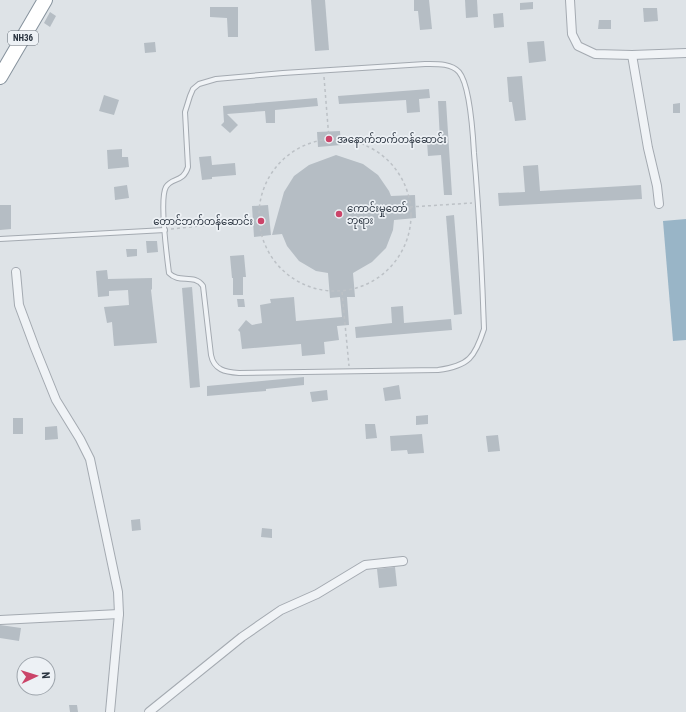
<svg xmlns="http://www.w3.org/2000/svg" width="686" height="712" font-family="'Roboto Condensed','Noto Sans Myanmar',sans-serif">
<rect width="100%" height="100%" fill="#dee3e7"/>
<!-- water -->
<polygon fill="#99b5c7" points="686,219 686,340 673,341 663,221"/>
<!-- building -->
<g fill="#b5bdc4">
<polygon points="311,0 325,0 329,50 315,51"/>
<polygon points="414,0 429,0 432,29 420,30 418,11 414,11"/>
<polygon points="465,0 477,0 478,17 466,18"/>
<polygon points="533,2 533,9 520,10 520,3"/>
<polygon points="210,7 238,7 238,37 228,37 227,18 210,17"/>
<polygon points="643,8 657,8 658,21 644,22"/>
<polygon points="50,12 56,16 50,27 44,23"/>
<polygon points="503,13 504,27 494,28 493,14"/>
<polygon points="599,20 611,20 611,29 598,29"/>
<polygon points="544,41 546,61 529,63 527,42"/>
<polygon points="155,42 156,52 145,53 144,43"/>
<polygon points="522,76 526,120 515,121 512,102 509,102 507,77"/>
<polygon points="429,89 430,98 419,99 420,112 407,113 406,100 339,104 338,96"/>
<polygon points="104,95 119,100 114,115 99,111"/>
<polygon points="317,98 318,106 275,110 275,123 266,123 265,111 227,114 238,125 230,133 221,125 224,122 223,106"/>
<polygon points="438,101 446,101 452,195 444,195 441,155 428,156 427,142 440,141"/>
<polygon points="680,103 680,113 673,113 673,104"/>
<polygon points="340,131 341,145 318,147 317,132"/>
<polygon points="122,149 122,157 128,157 129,167 108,169 107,150"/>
<polygon points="336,155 363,164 378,175 389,191 391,196 415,195 416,218 394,220 393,230 386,248 372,262 353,273 355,297 347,297 349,325 337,326 339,340 324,342 325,354 302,356 301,344 242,349 240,332 238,330 246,320 252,325 262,323 260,305 271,303 270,299 294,297 296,321 342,317 340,297 330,298 328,273 316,271 299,261 287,246 282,234 272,235 284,192 294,176 309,165"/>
<polygon points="211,156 212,165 235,163 236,175 212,177 212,179 202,180 199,157"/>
<polygon points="538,165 540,191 641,185 642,199 499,206 498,193 525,192 523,166"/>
<polygon points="127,185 129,198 115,200 114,187"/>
<polygon points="0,205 11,205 11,229 0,230"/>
<polygon points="268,205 271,235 254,237 252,206"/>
<polygon points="454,215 462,314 454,315 446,216"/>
<polygon points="146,241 157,241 158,252 147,253"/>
<polygon points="126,249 137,249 137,256 127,257"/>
<polygon points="244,255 246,277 243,277 243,295 233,295 233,278 232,278 230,256"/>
<polygon points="107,270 108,279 152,278 152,289 151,290 157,343 114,346 112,322 107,323 104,307 129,305 128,290 109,291 109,296 98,297 96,271"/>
<polygon points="192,287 200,387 190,388 182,288"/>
<polygon points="237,299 244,299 245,307 238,307"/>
<polygon points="403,306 404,323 451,319 452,330 356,338 355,327 392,323 391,307"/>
<polygon points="304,377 304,385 266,389 266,391 207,396 207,386"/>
<polygon points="399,385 401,399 385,401 383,388"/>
<polygon points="327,390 328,400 312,402 310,392"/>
<polygon points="428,415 428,424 416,425 416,416"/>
<rect x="13" y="418" width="10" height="16"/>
<polygon points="365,424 375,424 377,438 366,439"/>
<polygon points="57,426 58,439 45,440 45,427"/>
<polygon points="422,434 424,453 408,454 407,450 391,451 390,436"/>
<polygon points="498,435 500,451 488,452 486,436"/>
<polygon points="140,519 141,530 132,531 131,520"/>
<polygon points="262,528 272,529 272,538 261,537"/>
<polygon points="395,567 397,586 379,588 377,569"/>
<polygon points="0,625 21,628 19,641 0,638"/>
<polygon points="69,705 77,705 78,712 70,712"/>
</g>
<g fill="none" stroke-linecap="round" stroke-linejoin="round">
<defs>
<g id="lane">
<path d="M 425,64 C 436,64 451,63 459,72 C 470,85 473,135 474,153 C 479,211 482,270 484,329 C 475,357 469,366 438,370 L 239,373 C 225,372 214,370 211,355 L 203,286 C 194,273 179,284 169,273 C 167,257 159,199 166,187 C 172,177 183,183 188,167 L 185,112 L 190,96 L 193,89 L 199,84 L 216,79 L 283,73 Z"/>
<polyline points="0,239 165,230"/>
</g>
<g id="street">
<polyline points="570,0 572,34 578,46 595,54 632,55 686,53"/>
<polyline points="632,55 648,148 657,186 659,204"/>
<polyline points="16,272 19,305 35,348 56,400 80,439 90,459 118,592 119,614 110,712"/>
<polyline points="0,620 119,614"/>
<polyline points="149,712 242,637 281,610 317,594 365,565 403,561"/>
</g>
<polyline id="highway" points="0,77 45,0"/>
</defs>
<!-- lane casing -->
<use href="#lane" stroke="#a4aab1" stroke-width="6"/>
<!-- street casing -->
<use href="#street" stroke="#a4aab1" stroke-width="10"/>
<!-- highway casing -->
<use href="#highway" stroke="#86929d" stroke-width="16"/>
<!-- path -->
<g stroke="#bcc1c6" stroke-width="1.5" stroke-dasharray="3 3" stroke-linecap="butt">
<polyline points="324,77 329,139"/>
<circle cx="335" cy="215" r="76"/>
<polyline points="410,207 472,203"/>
<polyline points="171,229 259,220"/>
<polyline points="342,292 349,366"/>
</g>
<!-- lane -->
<use href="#lane" stroke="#f0f3f6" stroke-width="4"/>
<!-- street -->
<use href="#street" stroke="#f0f3f6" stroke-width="8"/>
<!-- highway -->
<use href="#highway" stroke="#fff" stroke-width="14"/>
</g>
<!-- markers -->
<g fill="#cb4469" stroke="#edf1f5" stroke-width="1.5">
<circle cx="329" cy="139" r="4"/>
<circle cx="339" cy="214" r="4"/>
<circle cx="261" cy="221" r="4"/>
</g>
<g text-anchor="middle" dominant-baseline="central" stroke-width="3.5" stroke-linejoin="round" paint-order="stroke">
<!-- shield labels -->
<rect fill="#edf1f5" stroke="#636b75" stroke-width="1" x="8" y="31" width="30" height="14" rx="3"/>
<g font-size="9" font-weight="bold" fill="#28323e">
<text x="23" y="38">NH36</text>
</g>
<!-- poi labels -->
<g font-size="10" fill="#28323e" stroke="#edf1f5" text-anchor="start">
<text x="337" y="139">အနောက်ဘက်တန်ဆောင်း</text>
<text x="347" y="208">ကောင်းမှုတော်<tspan x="347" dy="12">ဘုရား</tspan></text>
<text x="253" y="221" text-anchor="end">တောင်ဘက်တန်ဆောင်း</text>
</g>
</g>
<!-- north arrow -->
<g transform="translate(36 676) rotate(86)"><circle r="19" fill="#edf1f5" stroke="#9ea5ac"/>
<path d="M0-3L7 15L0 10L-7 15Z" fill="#cb4469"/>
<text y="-6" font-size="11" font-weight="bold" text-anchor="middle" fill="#28323e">N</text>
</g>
</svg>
